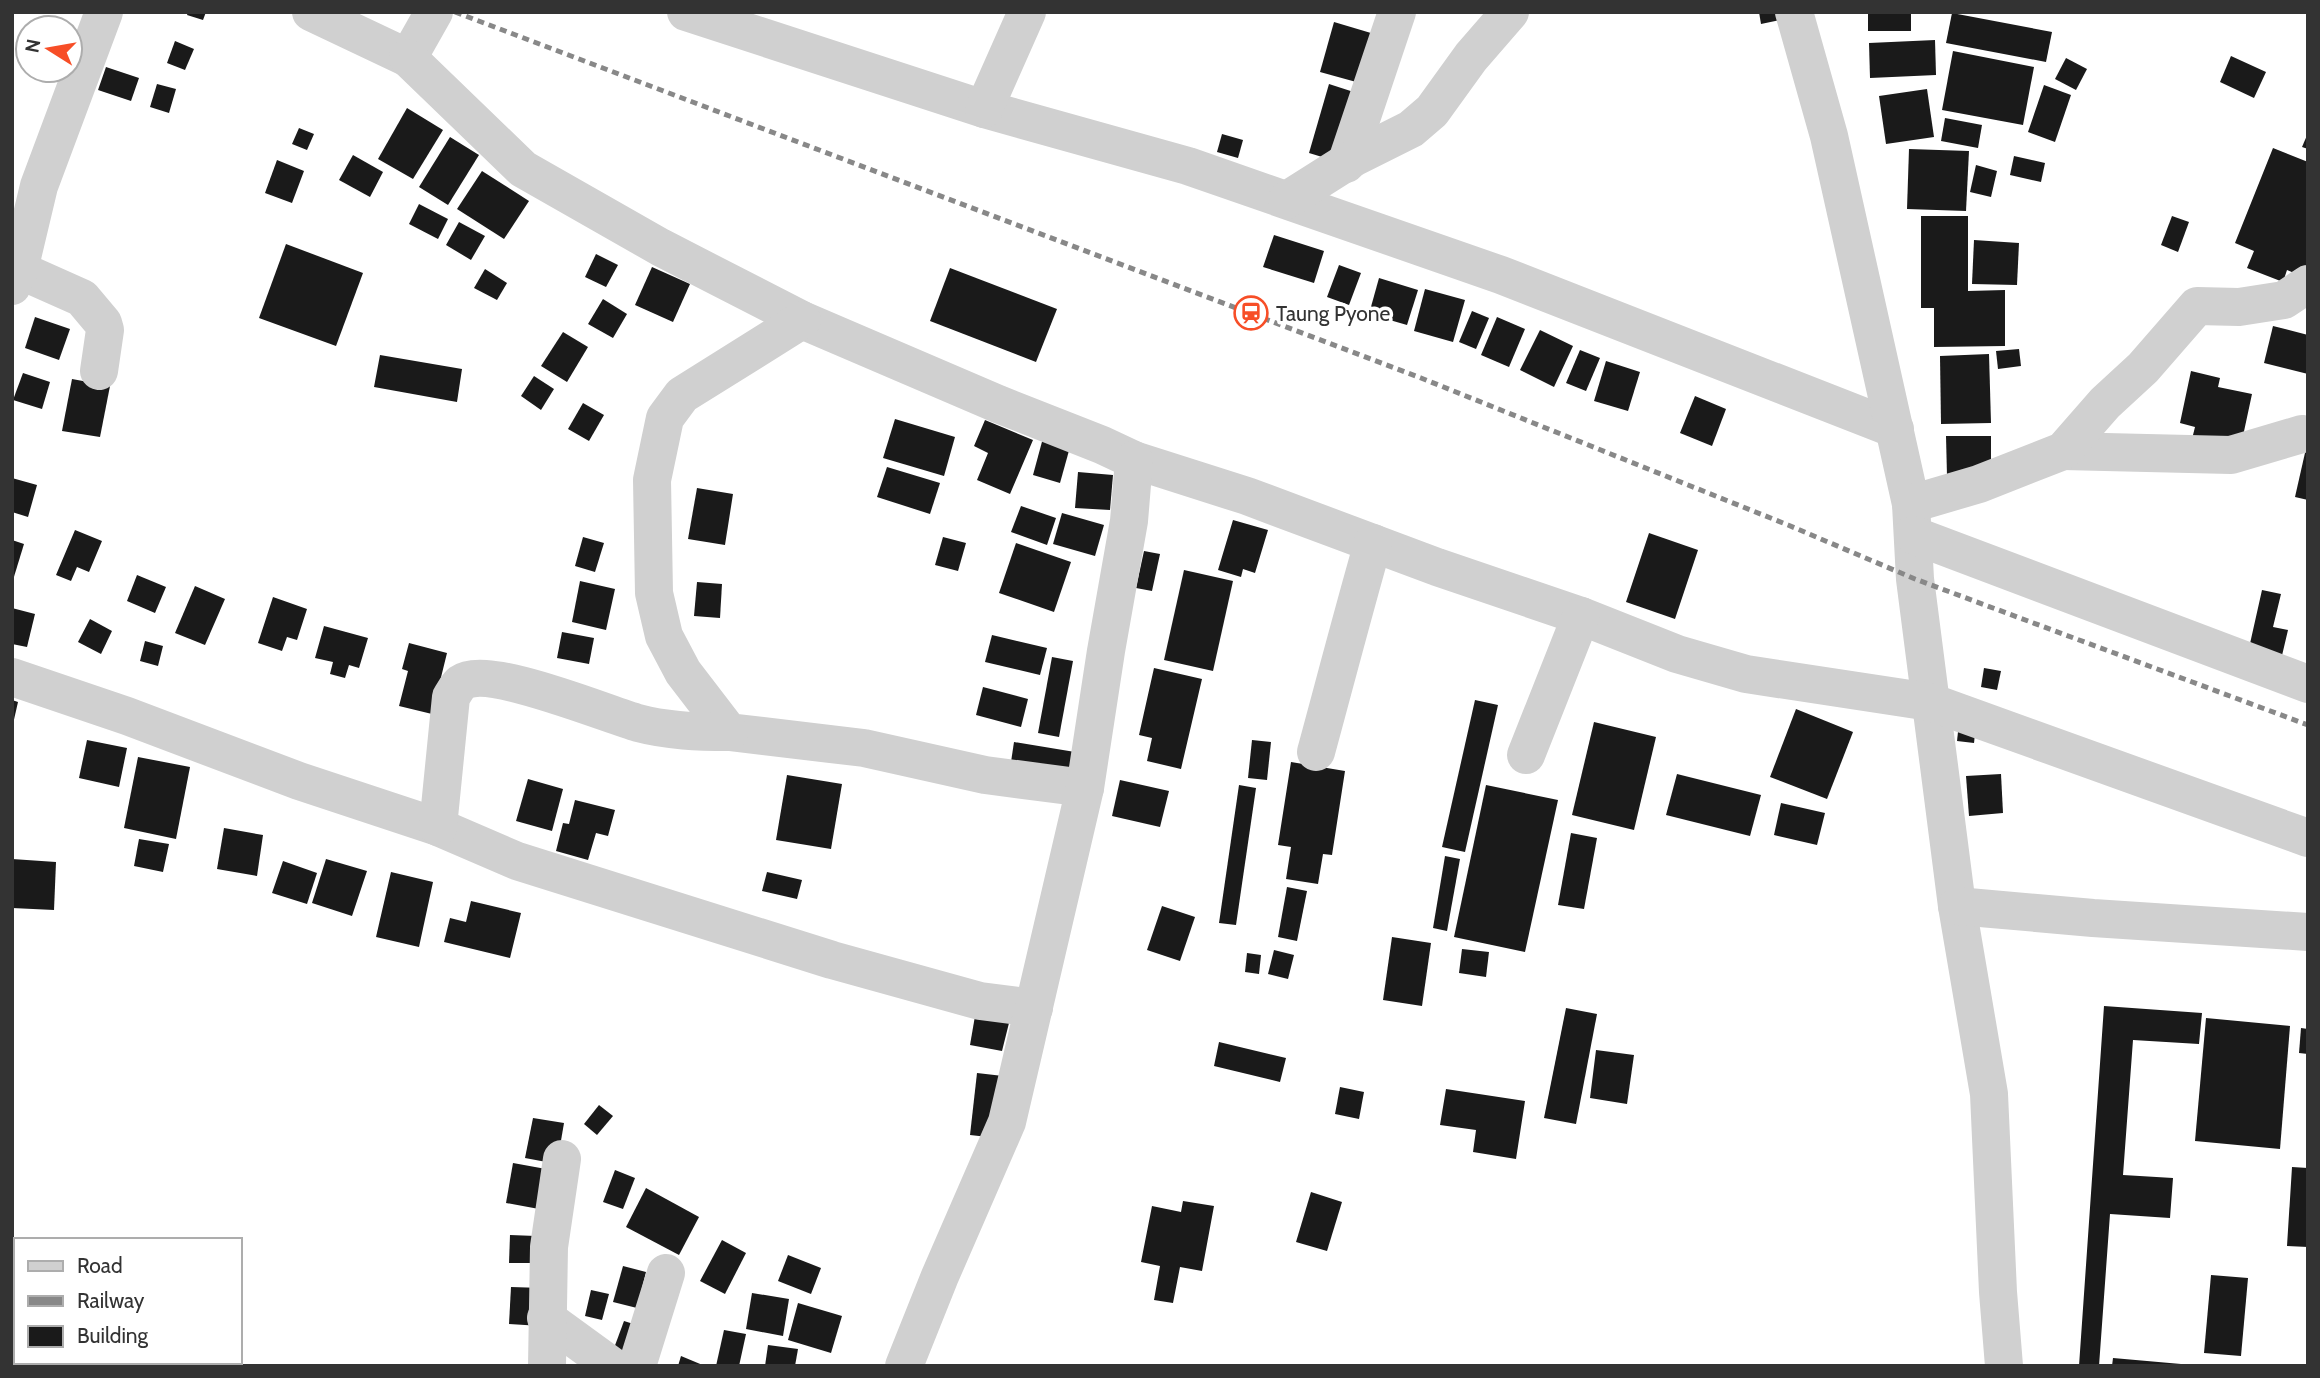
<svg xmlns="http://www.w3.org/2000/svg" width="2320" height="1378" font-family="Cabin,sans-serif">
<rect width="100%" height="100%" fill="#fff"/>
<!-- building -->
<g fill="#1a1a1a">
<polygon points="188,12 206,12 203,20 187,15"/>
<polygon points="1759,12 1779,12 1780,20 1761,24"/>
<rect x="1868" y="12" width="43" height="19"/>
<polygon points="1952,13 2052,32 2046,62 1946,43"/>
<polygon points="1334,22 1381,36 1367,85 1320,72"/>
<polygon points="1935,40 1936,75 1870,78 1869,43"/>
<polygon points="175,41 194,49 185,70 167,63"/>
<polygon points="1953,51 2034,67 2023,125 1942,110"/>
<polygon points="2231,56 2266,72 2254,98 2220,82"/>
<polygon points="2066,58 2087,69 2076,90 2055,79"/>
<polygon points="106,67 139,78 131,101 98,90"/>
<polygon points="157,84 176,89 169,113 150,107"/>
<polygon points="1329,84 1363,95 1342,163 1309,153"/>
<polygon points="2044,85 2071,95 2055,142 2028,132"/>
<polygon points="1927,89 1934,137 1886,144 1879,96"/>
<polygon points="407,108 443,130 413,179 378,159"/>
<polygon points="1945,118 1982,125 1978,148 1941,141"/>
<polygon points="299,128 314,134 307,150 292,144"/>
<polygon points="2308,133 2308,149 2302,147"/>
<polygon points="1222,134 1243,140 1238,158 1217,152"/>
<polygon points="450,137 479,155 448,205 419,187"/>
<polygon points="2273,148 2308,162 2308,273 2306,278 2287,270 2283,282 2247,268 2254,251 2235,243"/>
<polygon points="1909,149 1969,151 1966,211 1907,209"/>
<polygon points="353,155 383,172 370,197 339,180"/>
<polygon points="2014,156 2045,163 2041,182 2010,175"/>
<polygon points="277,160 304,171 292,203 265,193"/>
<polygon points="1976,165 1997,171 1991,197 1970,192"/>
<polygon points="482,171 529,201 504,239 457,209"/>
<polygon points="419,204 448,219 438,239 409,224"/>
<polygon points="1921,216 1968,216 1968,291 2005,290 2005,346 1934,347 1934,308 1921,308"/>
<polygon points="2172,216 2189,222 2178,252 2161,245"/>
<polygon points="459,222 485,236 471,260 446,245"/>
<polygon points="1274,235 1324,251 1314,283 1263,267"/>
<polygon points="1974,240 2019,243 2017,285 1972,284"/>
<polygon points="286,244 363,273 336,346 259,318"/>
<polygon points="596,254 618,265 606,287 585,277"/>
<polygon points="1339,265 1361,273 1349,305 1327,297"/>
<polygon points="652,267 690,284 673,322 635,305"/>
<polygon points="950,268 1057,309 1036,362 930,321"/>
<polygon points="485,269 507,283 497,300 474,288"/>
<polygon points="1379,278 1418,290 1407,325 1369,314"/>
<polygon points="1425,289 1465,300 1453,342 1414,331"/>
<polygon points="603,299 627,314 613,338 588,324"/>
<polygon points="1472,311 1489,318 1476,349 1459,342"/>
<polygon points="35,317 70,329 59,360 25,348"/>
<polygon points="1497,317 1525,329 1509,367 1481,355"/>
<polygon points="2273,326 2308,335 2308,374 2264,363"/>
<polygon points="1540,330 1573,346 1554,387 1520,370"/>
<polygon points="563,332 588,347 567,382 541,366"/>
<polygon points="2019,349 2021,366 1998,369 1996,351"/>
<polygon points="1580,350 1600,358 1586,391 1566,383"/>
<polygon points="1989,354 1991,423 1941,424 1940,356"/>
<polygon points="380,355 462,369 457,402 374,387"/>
<polygon points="1606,361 1640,372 1628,411 1594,401"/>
<polygon points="2191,371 2220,378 2218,387 2252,394 2240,450 2192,439 2195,427 2180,423"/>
<polygon points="23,373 50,382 42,409 13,400"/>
<polygon points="534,376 554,389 541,410 521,396"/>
<polygon points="72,379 110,386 100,437 62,431"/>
<polygon points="1695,396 1726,409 1712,446 1680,433"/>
<polygon points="583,403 604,415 589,441 568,429"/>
<polygon points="895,419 955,437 944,476 883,458"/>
<polygon points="985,420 1033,440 1010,494 977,480 988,453 974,446"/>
<polygon points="1946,436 1991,436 1991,476 1947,476"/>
<polygon points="1043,438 1070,447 1060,483 1033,475"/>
<polygon points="2307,444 2308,444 2308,500 2295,497"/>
<polygon points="887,467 940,483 930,514 877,497"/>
<polygon points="1078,472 1113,475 1110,510 1075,508"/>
<polygon points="12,478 37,485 28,517 12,512"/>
<polygon points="697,488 733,494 725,545 688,539"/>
<polygon points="1021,506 1056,518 1047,545 1011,532"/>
<polygon points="1062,513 1104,525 1095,556 1053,544"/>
<polygon points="1233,520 1268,530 1255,573 1243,569 1241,577 1218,570"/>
<polygon points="75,530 102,541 89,572 77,567 71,581 56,575"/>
<polygon points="1649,533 1698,550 1675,619 1626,602"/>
<polygon points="583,537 604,543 595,572 575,566"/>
<polygon points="943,537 966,543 958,571 935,565"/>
<polygon points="12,540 24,544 13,580 12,580"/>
<polygon points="1016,543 1071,562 1054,612 999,593"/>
<polygon points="1144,551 1160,554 1152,591 1136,588"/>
<polygon points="1184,570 1233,581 1213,671 1164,660"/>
<polygon points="137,575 166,587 155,613 127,601"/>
<polygon points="580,581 615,589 606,630 572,622"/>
<polygon points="697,582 722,584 720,618 694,616"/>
<polygon points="195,586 225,599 205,645 175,633"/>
<polygon points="2262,590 2281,594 2273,627 2288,630 2280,664 2247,657"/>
<polygon points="273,597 307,609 297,640 287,637 282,651 258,643"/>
<polygon points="12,608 35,614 27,647 12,644"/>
<polygon points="90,619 112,631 101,654 78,642"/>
<polygon points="324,626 368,638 359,668 349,665 345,678 330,674 333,662 315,658"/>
<polygon points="562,632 594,638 589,664 557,658"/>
<polygon points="992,635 1047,648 1040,675 985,662"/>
<polygon points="145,641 163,646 158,666 140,661"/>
<polygon points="409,643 447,653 432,714 399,706 408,671 402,669"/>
<polygon points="1052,657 1073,661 1059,737 1038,733"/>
<polygon points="1154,668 1202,679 1181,769 1147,761 1152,738 1139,735"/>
<polygon points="1984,668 2001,671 1997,690 1981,687"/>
<polygon points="983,687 1028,699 1021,727 976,715"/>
<polygon points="12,700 18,702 13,724 12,724"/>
<polygon points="1475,700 1498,705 1465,852 1442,847"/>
<polygon points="1796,709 1853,732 1827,799 1770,777"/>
<polygon points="1594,722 1656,737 1634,830 1572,815"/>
<polygon points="1959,723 1976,725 1974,743 1957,741"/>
<polygon points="87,740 127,748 119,787 79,778"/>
<polygon points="1252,740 1271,742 1267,780 1248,778"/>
<polygon points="1014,742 1081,753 1078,773 1011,762"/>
<polygon points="138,757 190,767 176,839 124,828"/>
<polygon points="1291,762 1345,771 1332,855 1323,854 1318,884 1286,879 1291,847 1278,845"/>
<polygon points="1677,774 1761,795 1750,836 1666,815"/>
<polygon points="2001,774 2003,813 1969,816 1966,776"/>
<polygon points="787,775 842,784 831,849 776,840"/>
<polygon points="528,779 563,789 552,831 516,821"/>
<polygon points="1120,780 1169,791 1160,827 1112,816"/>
<polygon points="1239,785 1256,788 1236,925 1219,923"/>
<polygon points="1486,785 1558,800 1525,952 1454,937"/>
<polygon points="575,800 615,810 608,836 596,833 588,860 556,851 563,823 569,824"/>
<polygon points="1781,803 1825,813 1817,845 1774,835"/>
<polygon points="224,828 263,835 257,876 217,869"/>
<polygon points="1571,833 1597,838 1584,909 1558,905"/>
<polygon points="139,839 169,844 163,872 134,866"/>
<polygon points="1445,856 1460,859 1447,931 1433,928"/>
<polygon points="12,859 56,862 54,910 12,908"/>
<polygon points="326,859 367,871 352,916 312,903"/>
<polygon points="283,861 317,873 307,904 272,893"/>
<polygon points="391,872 433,882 419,947 376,937"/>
<polygon points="767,872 802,880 797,899 762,891"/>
<polygon points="1287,887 1307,891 1297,941 1278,937"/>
<polygon points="471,901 521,913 510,958 444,942 450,918 466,922"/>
<polygon points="1162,906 1195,917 1180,961 1147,950"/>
<polygon points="1392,937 1431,943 1422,1006 1383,1000"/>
<polygon points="1462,949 1489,952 1486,977 1459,973"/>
<polygon points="1274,950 1294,955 1288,979 1268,974"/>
<polygon points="1247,953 1261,955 1259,974 1245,972"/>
<polygon points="2104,1006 2202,1013 2199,1044 2133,1040 2123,1175 2173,1178 2170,1218 2110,1214 2099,1366 2079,1366"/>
<polygon points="1566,1008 1597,1014 1576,1124 1544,1118"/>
<polygon points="975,1016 1009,1023 1002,1051 970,1045"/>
<polygon points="2206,1018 2290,1026 2280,1149 2195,1141"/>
<polygon points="2301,1028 2308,1029 2308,1054 2299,1053"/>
<polygon points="1219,1042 1286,1058 1280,1082 1214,1066"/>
<polygon points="1596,1050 1634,1055 1627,1104 1590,1098"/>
<polygon points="977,1073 1003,1076 997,1138 970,1135"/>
<polygon points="1340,1087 1364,1092 1359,1119 1335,1114"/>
<polygon points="1446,1089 1525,1101 1516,1159 1473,1152 1476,1130 1440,1125"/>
<polygon points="599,1105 613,1116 597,1135 584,1124"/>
<polygon points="533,1118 564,1123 557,1164 525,1158"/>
<polygon points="513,1163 546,1169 539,1209 506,1203"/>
<polygon points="2292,1167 2308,1168 2308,1247 2287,1246"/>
<polygon points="615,1170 635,1178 623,1209 603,1202"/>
<polygon points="646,1188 699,1217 679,1255 626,1227"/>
<polygon points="1311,1192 1342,1202 1327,1251 1296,1242"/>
<polygon points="1183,1201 1214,1206 1202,1271 1180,1267 1173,1303 1154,1300 1160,1266 1141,1262 1152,1206 1181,1212"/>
<polygon points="510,1235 536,1236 536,1263 509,1263"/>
<polygon points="722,1240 746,1253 725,1294 700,1281"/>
<polygon points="788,1255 821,1268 811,1294 778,1281"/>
<polygon points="623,1266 646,1272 637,1308 613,1302"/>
<polygon points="2211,1275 2248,1278 2241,1356 2204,1353"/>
<polygon points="511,1287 543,1288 541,1326 509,1324"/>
<polygon points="591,1290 609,1294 602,1320 585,1316"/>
<polygon points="752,1293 789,1299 783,1336 746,1329"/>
<polygon points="798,1303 842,1316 831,1353 788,1340"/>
<polygon points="624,1321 643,1327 630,1366 610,1359"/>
<polygon points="724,1330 746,1334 739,1366 716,1366"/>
<polygon points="768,1345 798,1349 795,1366 765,1366"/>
<polygon points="681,1356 705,1366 678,1366"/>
<polygon points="2113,1358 2181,1364 2181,1366 2112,1366"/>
</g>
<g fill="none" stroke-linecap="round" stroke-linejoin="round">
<!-- minor -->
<g stroke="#d0d0d0" stroke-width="38">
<polyline points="311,12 408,58 434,12"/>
<polyline points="686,12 984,109 1188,166 1501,275 1895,429"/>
<polyline points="1794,12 1829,136 1911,504 1915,579 1957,906 1989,1094 1998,1292 2004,1366"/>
<polyline points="408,58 523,169 660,247 802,320 998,404 1102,445 1134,460 1247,496 1437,567 1581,616 1677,654 1746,674 1930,702 2308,838"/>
<polyline points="984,109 1027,12"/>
<polyline points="1346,164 1397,12"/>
<polyline points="1287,200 1355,157 1411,129 1432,111 1471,57 1510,12"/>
<polyline points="19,270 82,298 103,323 105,330 99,371"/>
<polyline points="12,286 19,270 39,186 104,12"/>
<polyline points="802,320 682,395 665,418 652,480 654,593 664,636 683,672 729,732 864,748 985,775 1085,788"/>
<polyline points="2063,451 2231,455 2302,434"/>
<polyline points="1911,504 1979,484 2063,451 2105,403 2143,368 2197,306 2239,307 2284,300 2308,284"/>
<polyline points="1913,535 2308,684"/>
<polyline points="12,677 127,716 299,781 438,827 517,861 832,960 980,1001 1034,1008"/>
<path d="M 1316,752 C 1335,682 1353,613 1373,543"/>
<polyline points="1526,755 1581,616"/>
<path d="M 438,827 L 451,697 C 454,693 457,686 461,683 C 487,664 606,714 638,723 C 668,731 699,732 729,732"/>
<polyline points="1957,906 2093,918 2308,932"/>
<polyline points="546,1318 612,1366"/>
<polyline points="547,1366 549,1247 562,1159"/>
<polyline points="637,1366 666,1273"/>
<polyline points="904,1366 940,1276 1007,1122 1085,788 1106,651 1129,521 1134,460"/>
</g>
<!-- rail -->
<polyline stroke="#888" stroke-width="5" stroke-dasharray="7 5" stroke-linecap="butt" points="455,12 1421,378 1788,525 1915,579 2308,725"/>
</g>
<!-- icons -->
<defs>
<symbol id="station-ring" viewBox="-11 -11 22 22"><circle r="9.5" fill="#fff" stroke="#f74e27" stroke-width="1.5"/><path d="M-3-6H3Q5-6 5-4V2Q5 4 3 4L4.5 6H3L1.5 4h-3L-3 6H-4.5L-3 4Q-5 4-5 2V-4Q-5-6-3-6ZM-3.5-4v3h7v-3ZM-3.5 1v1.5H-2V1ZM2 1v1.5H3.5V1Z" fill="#f74e27"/></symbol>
</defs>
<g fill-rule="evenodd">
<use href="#station-ring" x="1232" y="294" width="38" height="38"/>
</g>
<g text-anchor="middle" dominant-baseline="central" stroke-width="7" stroke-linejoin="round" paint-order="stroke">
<!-- poi labels -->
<g font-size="21" fill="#333" stroke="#fff" text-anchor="start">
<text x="1276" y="313">Taung Pyone</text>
</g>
</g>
<!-- border -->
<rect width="2320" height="1378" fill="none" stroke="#333333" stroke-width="28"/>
<!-- legend -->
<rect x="14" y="1238" width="228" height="126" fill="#ffffff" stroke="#adadad" stroke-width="2"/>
<rect x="28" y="1261" width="35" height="10" fill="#d0d0d0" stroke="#adadad" stroke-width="2"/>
<text x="77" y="1273" font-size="21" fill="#333333">Road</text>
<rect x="28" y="1296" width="35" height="10" fill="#888888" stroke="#adadad" stroke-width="2"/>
<text x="77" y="1308" font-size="21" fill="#333333">Railway</text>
<rect x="28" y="1326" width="35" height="21" fill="#1a1a1a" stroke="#adadad" stroke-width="2"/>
<text x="77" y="1343" font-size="21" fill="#333333">Building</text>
<!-- north arrow -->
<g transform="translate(49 49) rotate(281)"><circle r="33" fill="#ffffff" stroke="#adadad" stroke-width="2"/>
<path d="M0-5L12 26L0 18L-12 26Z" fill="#f74e27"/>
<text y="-10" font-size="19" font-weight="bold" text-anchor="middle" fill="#333333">N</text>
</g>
</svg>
